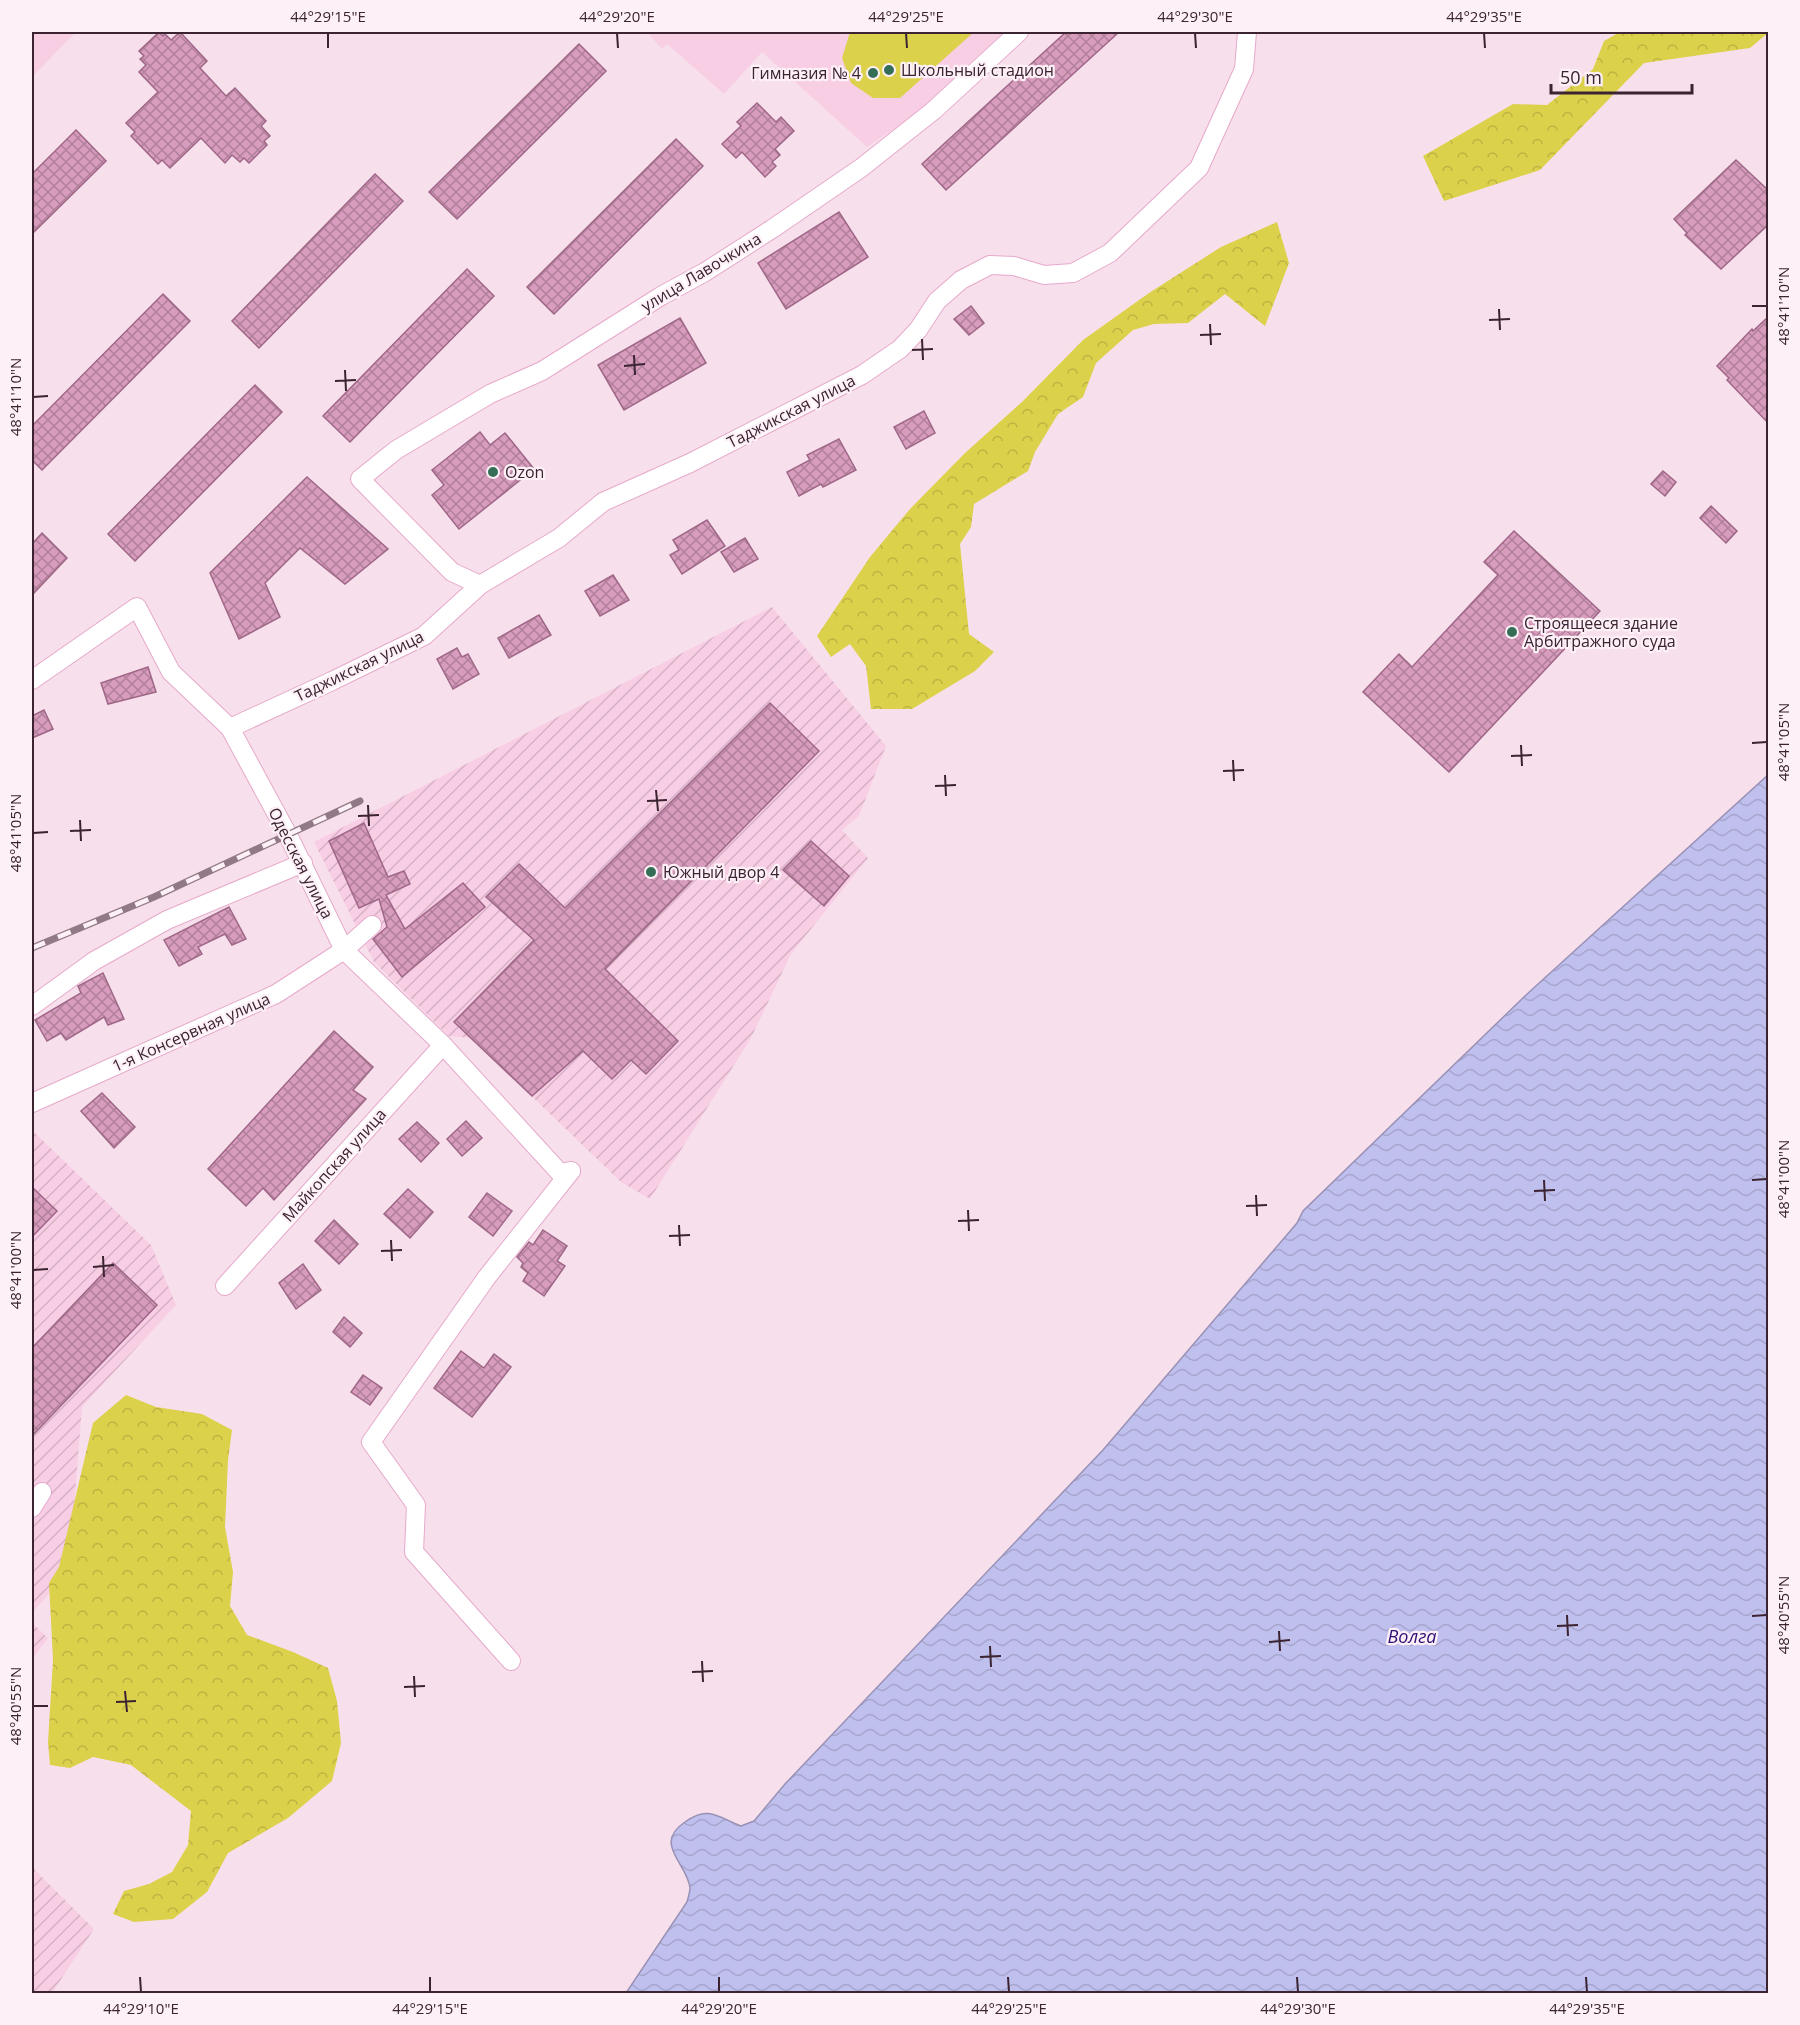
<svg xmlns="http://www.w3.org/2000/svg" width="1800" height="2025" font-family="'Open Sans',sans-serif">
<defs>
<pattern id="industrial-furrows" width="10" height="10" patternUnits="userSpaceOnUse" patternTransform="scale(1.5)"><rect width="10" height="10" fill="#f8cee5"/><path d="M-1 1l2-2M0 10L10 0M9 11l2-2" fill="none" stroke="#d6b1c5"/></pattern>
<pattern id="forest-crowns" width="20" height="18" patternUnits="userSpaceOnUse" patternTransform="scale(1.5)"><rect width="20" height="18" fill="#dcd14a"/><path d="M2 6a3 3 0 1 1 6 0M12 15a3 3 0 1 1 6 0" fill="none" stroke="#beb341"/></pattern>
<pattern id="water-waves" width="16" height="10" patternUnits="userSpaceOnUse" patternTransform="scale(1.5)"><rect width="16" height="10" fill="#c0c0ee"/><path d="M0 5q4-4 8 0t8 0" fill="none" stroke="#a6a5cd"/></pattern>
<pattern id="building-cross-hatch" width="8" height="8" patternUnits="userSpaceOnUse" patternTransform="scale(1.5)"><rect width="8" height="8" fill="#d89cbd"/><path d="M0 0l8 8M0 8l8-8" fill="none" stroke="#b07f9a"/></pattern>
</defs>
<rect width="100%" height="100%" fill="#f8dfec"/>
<!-- built -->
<g fill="#f8cee5">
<polygon points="32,32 76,32 32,77"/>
<polygon points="647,32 1006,32 920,111 867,147 762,52 724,94 667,44 662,49"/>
</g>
<!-- industrial -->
<g fill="url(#industrial-furrows)">
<polygon points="772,607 886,746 859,816 842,830 868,858 791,954 751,1038 650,1199 621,1182 471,1038 449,1036 374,962 314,842"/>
<polygon points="32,1130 151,1245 176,1305 82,1407 69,1571 32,1613"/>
<polygon points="32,1623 48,1638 32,1659"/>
<polygon points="32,1867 94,1929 52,1993 32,1993"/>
</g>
<!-- forest -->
<g fill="url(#forest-crowns)">
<polygon points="1620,32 1768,32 1768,33 1750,48 1644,63 1540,170 1444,201 1423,156 1513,104 1547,105 1593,69 1604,41"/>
<polygon points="1277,222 1289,263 1265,326 1225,294 1188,323 1154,324 1133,330 1096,363 1083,397 1058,414 1035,452 1028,471 974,504 971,527 960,544 969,634 994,652 975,671 912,709 871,709 866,666 850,644 831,657 817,636 870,557 910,509 965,453 1022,402 1083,340 1149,293 1221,247"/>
<polygon points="126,1395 156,1407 202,1414 232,1430 228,1460 225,1527 233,1572 230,1606 247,1635 293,1652 328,1668 337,1701 341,1743 332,1781 288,1818 228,1853 207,1892 173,1919 134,1922 113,1914 124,1891 149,1884 172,1872 188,1845 191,1811 131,1765 93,1757 70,1768 50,1765 48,1742 53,1660 49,1583 59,1567 93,1423"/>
</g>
<!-- pitch -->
<polygon fill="#dcd14a" points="850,32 974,32 900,98 873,98 851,83 842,58"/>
<!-- water -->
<path fill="url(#water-waves)" stroke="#9891b5" stroke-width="1.5" d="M 1768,775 L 1768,1993 L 626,1993 L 687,1902 C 688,1898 690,1892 690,1888 C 688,1864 652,1844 685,1822 C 708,1805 718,1817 741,1826 L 754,1821 L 785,1784 L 1103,1450 L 1297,1223 L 1303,1211 L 1526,995 Z"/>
<!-- building -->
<g fill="url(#building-cross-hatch)" stroke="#9f6787" stroke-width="1.5">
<polygon points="159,32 163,36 165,34 171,40 180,32 207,61 200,68 226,96 235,88 266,121 261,126 270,136 264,141 267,145 249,163 244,158 240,162 232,155 225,163 201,138 170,168 162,160 158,164 131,136 135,132 126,123 158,92 139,72 146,65 140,59 144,56 139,51"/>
<polygon points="1066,32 1119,32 946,190 922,164"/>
<polygon points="579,44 606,71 457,219 429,192"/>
<polygon points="757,103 776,122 781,117 794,131 775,149 780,155 772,162 776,166 765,177 742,152 736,158 722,144 741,126 737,122"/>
<polygon points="76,130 106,161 32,234 32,174"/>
<polygon points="676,139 703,166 554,314 527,287"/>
<polygon points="1736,160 1768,190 1768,225 1721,269 1685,235 1687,233 1674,219"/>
<polygon points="375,174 403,201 259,348 232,321"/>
<polygon points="839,212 868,257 786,309 758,263"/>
<polygon points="467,269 494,296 350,442 323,416"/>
<polygon points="163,294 190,321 42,470 32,460 32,426"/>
<polygon points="971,306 984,323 969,335 954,319"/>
<polygon points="1768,317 1768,423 1727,380 1729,378 1717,366 1752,329 1753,331"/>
<polygon points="680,318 706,363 624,410 598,365"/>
<polygon points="255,385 282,412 135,561 108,534"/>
<polygon points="924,411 935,433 906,449 894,427"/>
<polygon points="480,432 490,445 505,433 534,469 459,529 432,495 444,485 432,470"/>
<polygon points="839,439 856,470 823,487 821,484 799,496 787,472 810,460 807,455"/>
<polygon points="1663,471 1676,482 1665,496 1651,484"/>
<polygon points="307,477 388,549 345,584 300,548 265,583 280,617 239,639 210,573"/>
<polygon points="1711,506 1737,531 1726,543 1700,518"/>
<polygon points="707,520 725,546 682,574 670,555 679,550 673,540"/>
<polygon points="1514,531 1600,611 1449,772 1363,692 1399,654 1412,667 1498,575 1484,562"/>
<polygon points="42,533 67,558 32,595 32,544"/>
<polygon points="745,538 758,559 734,572 721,552"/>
<polygon points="613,575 629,600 600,616 585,591"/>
<polygon points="539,615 551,635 509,658 498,638"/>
<polygon points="457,648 462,657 468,654 479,674 453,689 437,659"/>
<polygon points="148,667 156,692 108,704 101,683"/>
<polygon points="770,703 819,751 605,969 678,1041 646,1074 631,1060 612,1079 583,1051 532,1096 454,1022 534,940 486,897 519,864 565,908"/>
<polygon points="44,710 53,729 32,738 32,716"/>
<polygon points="364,823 388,877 404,871 410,884 386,895 405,929 463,883 485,907 402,977 373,939 387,927 379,899 359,908 329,841"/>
<polygon points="811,841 849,876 824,906 783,870"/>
<polygon points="229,907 246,939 232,945 225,934 198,947 202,954 179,966 164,940"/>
<polygon points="103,973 124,1019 108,1025 104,1017 66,1040 61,1033 47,1041 35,1020 81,993 78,986"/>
<polygon points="334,1031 373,1067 353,1090 366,1099 274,1200 263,1188 246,1206 208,1169"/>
<polygon points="102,1093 135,1127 114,1148 81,1111"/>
<polygon points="466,1121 482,1138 462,1156 447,1139"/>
<polygon points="417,1122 439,1143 421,1162 399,1139"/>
<polygon points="32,1187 57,1211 32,1237"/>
<polygon points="408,1189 433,1212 410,1238 384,1214"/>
<polygon points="487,1193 512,1211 493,1236 469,1217"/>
<polygon points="334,1220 358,1244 339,1264 315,1241"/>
<polygon points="543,1230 567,1246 557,1261 565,1266 544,1296 523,1281 528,1273 521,1267 523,1263 517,1257 529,1242 533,1245"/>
<polygon points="113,1263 157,1305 32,1436 32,1348"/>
<polygon points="303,1264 321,1290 296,1309 279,1283"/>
<polygon points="344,1317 362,1333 350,1347 333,1332"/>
<polygon points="461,1351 484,1368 494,1354 511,1367 472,1417 434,1388"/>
<polygon points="363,1375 382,1388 370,1405 351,1392"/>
</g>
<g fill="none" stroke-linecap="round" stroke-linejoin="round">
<defs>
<g id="minor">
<polyline points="480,585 452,572 360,479 396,450 490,394 542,371 661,296 705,272 772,229 861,168 933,111 1019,32"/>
<polyline points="32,680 137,607 171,672 230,728 288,835 344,950 443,1045 560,1173 571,1171"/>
<polyline points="230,728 332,681 424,636 480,585 559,538 603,502 690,463 862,375 900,349 918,330 937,301 961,280 990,265 1014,266 1044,275 1073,273 1110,253 1199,168 1244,69 1247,32"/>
<polyline points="32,1006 94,961 167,920 303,863"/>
<polyline points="32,1103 276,994 344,950 372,925"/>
<polyline points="225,1286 443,1045"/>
<polyline points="32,1508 42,1492"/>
<polyline points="511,1661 414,1552 416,1505 371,1442 487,1277 571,1171"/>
</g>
</defs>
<!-- minor casing -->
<use href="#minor" stroke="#e6a9cb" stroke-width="20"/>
<!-- minor -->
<use href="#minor" stroke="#fff" stroke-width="18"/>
<defs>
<polyline id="rail" points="32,948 154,897 360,801"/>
</defs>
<!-- rail casing -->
<use href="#rail" stroke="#917986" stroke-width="7"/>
<!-- rail -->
<use href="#rail" stroke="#fdf0f7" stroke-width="4.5" stroke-dasharray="14" stroke-linecap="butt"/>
</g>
<!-- ticks -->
<path fill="none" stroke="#3b2331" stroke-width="2" d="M 328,33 L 328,48M 617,33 L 618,48M 906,33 L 907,48M 1195,33 L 1196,48M 1484,33 L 1485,48M 1752,306 L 1767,306M 1499,309 L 1500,330M 1489,320 L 1510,319M 1210,324 L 1211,345M 1200,335 L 1221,334M 922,339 L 923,360M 912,350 L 933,349M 634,355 L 635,375M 624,366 L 645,364M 345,370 L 346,391M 335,381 L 356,380M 33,397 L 48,396M 1752,743 L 1767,742M 1521,745 L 1522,766M 1511,756 L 1532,755M 1233,760 L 1234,781M 1223,771 L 1244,770M 945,775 L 946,796M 935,786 L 956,785M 656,790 L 658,811M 647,801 L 667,800M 368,805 L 369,826M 358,816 L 379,815M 80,820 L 81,841M 70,831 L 91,830M 33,833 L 48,832M 1544,1180 L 1545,1201M 1752,1180 L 1767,1179M 1534,1191 L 1555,1190M 1256,1195 L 1257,1216M 1246,1206 L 1267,1205M 968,1210 L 969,1231M 958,1221 L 979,1220M 679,1225 L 680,1246M 669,1236 L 690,1235M 391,1240 L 392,1261M 381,1251 L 402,1250M 103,1256 L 104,1277M 93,1267 L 114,1265M 33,1270 L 48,1269M 1567,1615 L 1568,1636M 1752,1616 L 1767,1615M 1557,1626 L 1578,1625M 1279,1631 L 1280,1651M 1269,1642 L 1290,1640M 990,1646 L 991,1667M 980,1657 L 1001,1656M 702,1661 L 703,1682M 692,1672 L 713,1671M 414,1676 L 415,1697M 404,1687 L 425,1686M 125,1691 L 127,1712M 116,1702 L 136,1701M 33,1706 L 48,1706M 140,1977 L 141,1992M 430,1977 L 430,1992M 719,1977 L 719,1992M 1008,1977 L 1009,1992M 1297,1977 L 1298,1992M 1586,1977 L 1587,1992"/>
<!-- markers -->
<g fill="#356e57" stroke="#fdf0f7" stroke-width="2">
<circle cx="889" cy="70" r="6"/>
<circle cx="873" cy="73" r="6"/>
<circle cx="493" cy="472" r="6"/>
<circle cx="1512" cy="632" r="6"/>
<circle cx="651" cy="872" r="6"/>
</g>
<g text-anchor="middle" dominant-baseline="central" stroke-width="4.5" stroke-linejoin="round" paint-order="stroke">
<!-- poi labels -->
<g font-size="16" fill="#3b2331" stroke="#fdf0f7" text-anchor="start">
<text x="901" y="70">Школьный стадион</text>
<text x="861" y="73" text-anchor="end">Гимназия № 4</text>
<text x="505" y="472">Ozon</text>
<text x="1524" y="623">Строящееся здание<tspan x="1524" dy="18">Арбитражного суда</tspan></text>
<text x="663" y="872">Южный двор 4</text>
</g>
<!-- street labels -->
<g font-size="16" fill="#3b2331" stroke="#fdf0f7">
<text transform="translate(701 272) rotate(-31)">улица Лавочкина</text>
<text transform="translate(791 411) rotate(-27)">Таджикская улица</text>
<text transform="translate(359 666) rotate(-26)">Таджикская улица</text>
<text transform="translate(301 863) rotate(63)">Одесская улица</text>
<text transform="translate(191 1032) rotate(-24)">1-я Консервная улица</text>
<text transform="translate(334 1165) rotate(-48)">Майкопская улица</text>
</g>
<!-- water labels -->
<g font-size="18" font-style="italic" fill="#2d1176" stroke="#fdf0f7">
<text x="1412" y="1636">Волга</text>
</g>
</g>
<!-- border -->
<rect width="1800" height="2025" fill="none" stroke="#fdf0f7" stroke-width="66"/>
<!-- scale -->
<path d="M1551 84v9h141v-9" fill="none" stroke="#3b2331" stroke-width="3"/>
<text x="1560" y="84" font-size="18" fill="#3b2331" stroke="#fdf0f7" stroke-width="4.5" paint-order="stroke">50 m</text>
<rect x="33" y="33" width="1734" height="1959" fill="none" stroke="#3b2331" stroke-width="2"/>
<g font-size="15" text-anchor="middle" fill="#3b2331">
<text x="328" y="22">44°29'15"E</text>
<text x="617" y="22">44°29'20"E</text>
<text x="906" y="22">44°29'25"E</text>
<text x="1195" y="22">44°29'30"E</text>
<text x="1484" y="22">44°29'35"E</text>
<text transform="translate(1784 306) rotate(-90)" y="5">48°41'10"N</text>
<text transform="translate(16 397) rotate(-90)" y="5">48°41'10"N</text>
<text transform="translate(1784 742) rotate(-90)" y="5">48°41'05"N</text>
<text transform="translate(16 833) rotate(-90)" y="5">48°41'05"N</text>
<text transform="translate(1784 1179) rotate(-90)" y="5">48°41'00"N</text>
<text transform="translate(16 1270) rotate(-90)" y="5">48°41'00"N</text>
<text transform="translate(1784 1615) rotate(-90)" y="5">48°40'55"N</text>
<text transform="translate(16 1706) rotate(-90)" y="5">48°40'55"N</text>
<text x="141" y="2014">44°29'10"E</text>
<text x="430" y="2014">44°29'15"E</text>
<text x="719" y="2014">44°29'20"E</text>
<text x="1009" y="2014">44°29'25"E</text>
<text x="1298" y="2014">44°29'30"E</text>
<text x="1587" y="2014">44°29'35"E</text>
</g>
</svg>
